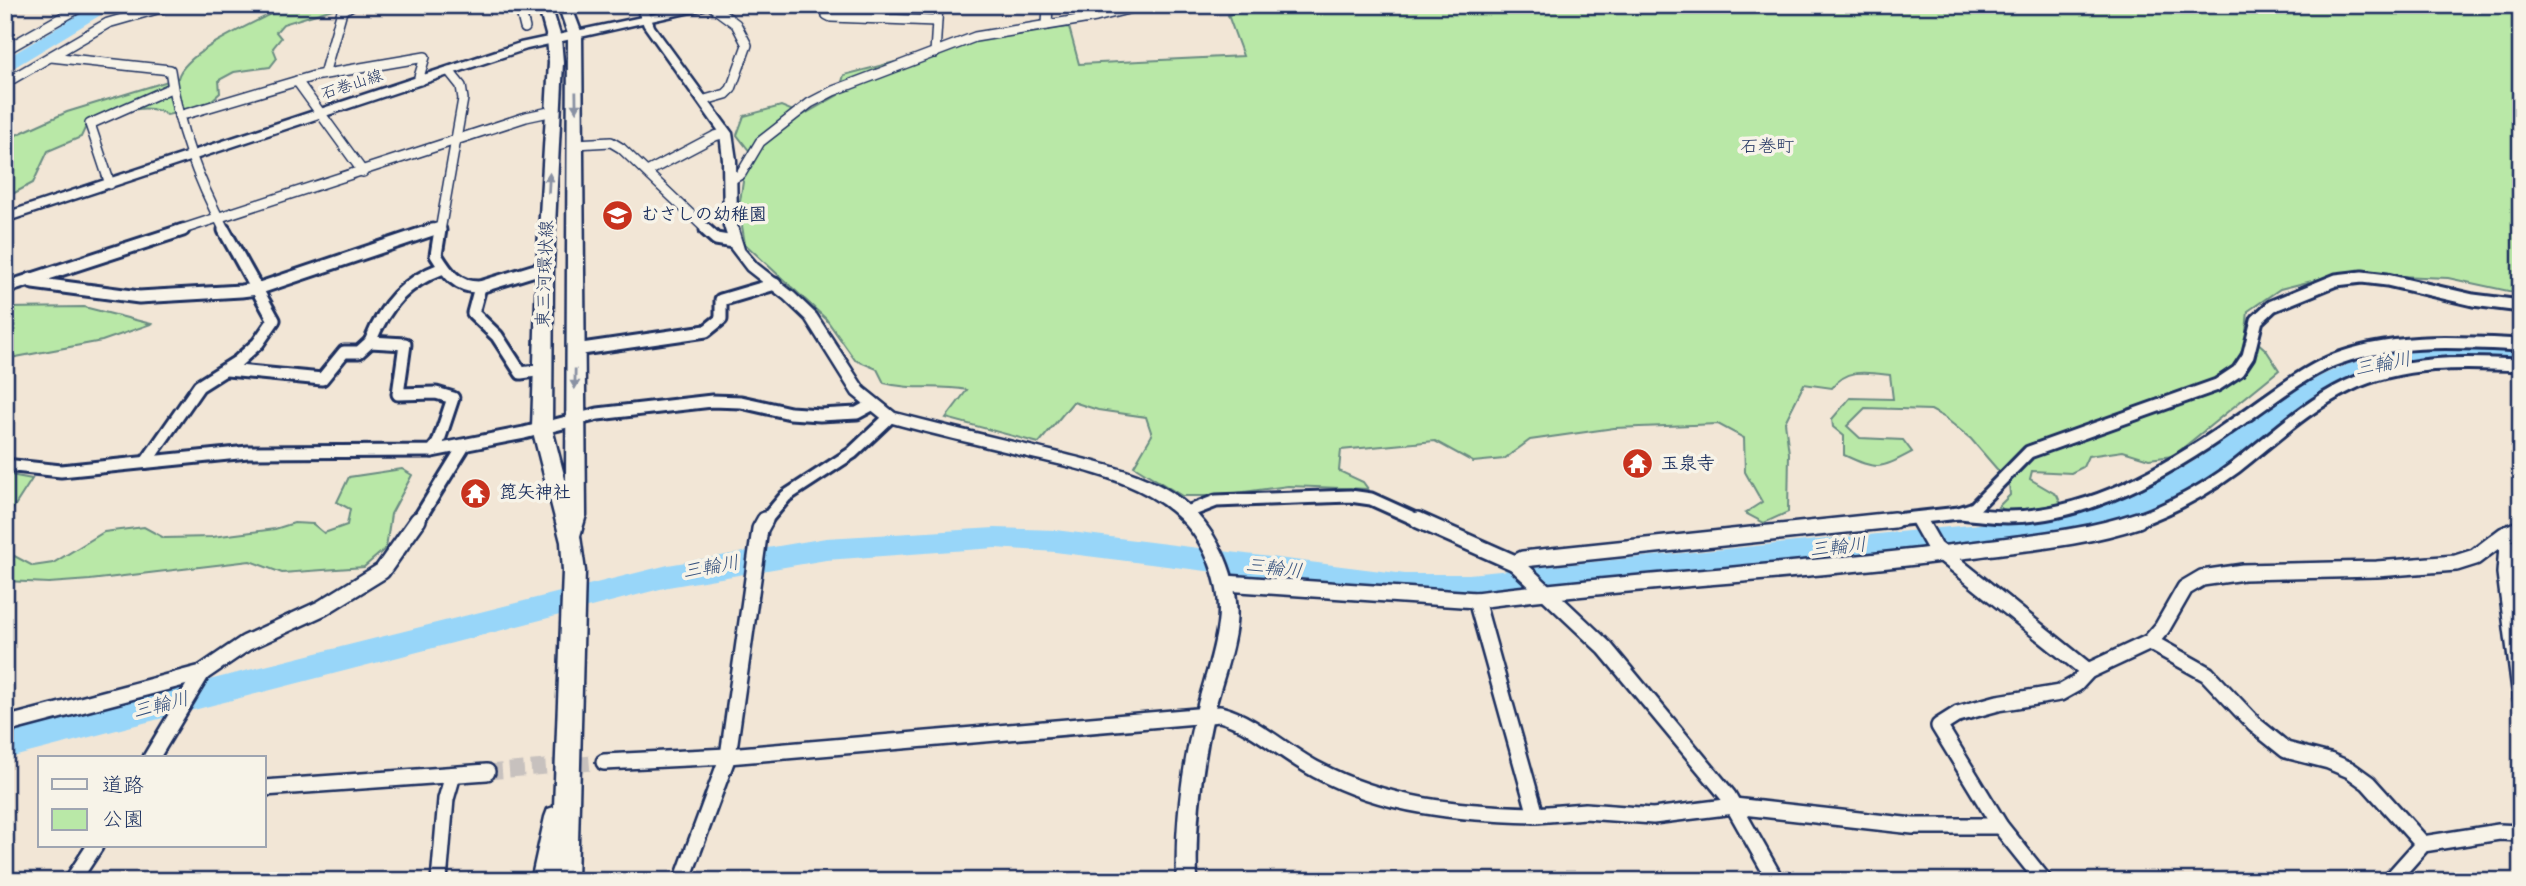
<svg xmlns="http://www.w3.org/2000/svg" width="2526" height="886" font-family="Kalam,'Klee One',sans-serif">
<rect width="100%" height="100%" fill="#f2e6d6"/>
<filter id="ink" filterUnits="userSpaceOnUse"><feTurbulence type="fractalNoise" baseFrequency=".0143" numOctaves="2"/><feDisplacementMap in="SourceGraphic" scale="14" xChannelSelector="R" yChannelSelector="G"/><feConvolveMatrix kernelMatrix="1 2 1 2 8 2 1 2 1" color-interpolation-filters="sRGB"/></filter>
<g filter="url(#ink)">
<!-- green -->
<g fill="#b9e8a7" stroke="#6a8c82" stroke-width="2">
<path d="M 288,5 L 346,5 L 283,24 L 276,32 L 281,38 L 273,48 L 277,58 L 270,67 L 234,72 L 219,80 L 220,93 L 204,107 L 167,115 C 144,99 112,117 87,124 L 81,137 L 48,151 L 33,183 L 5,198 L 5,140 L 67,112 L 178,78 C 185,50 262,20 288,5 Z"/>
<path d="M 1250,5 L 2521,5 L 2521,290 L 2513,292 L 2448,278 L 2397,276 L 2356,270 L 2280,289 L 2248,311 L 2246,332 L 2266,350 L 2279,370 L 2173,456 L 2149,459 L 2123,451 L 2088,456 L 2083,467 L 2071,473 L 2032,471 L 2030,479 L 2057,495 L 2061,504 L 2010,512 L 1998,507 L 2010,495 L 2009,483 L 1971,439 L 1944,417 L 1931,410 L 1865,408 L 1847,426 L 1860,438 L 1903,440 L 1912,452 C 1880,469 1878,471 1844,455 L 1844,436 L 1833,427 L 1832,419 L 1850,398 L 1893,399 L 1890,375 C 1866,372 1847,368 1832,388 L 1804,384 L 1785,422 L 1789,453 L 1788,512 L 1764,523 L 1745,513 L 1762,502 L 1745,472 L 1744,438 L 1718,424 L 1614,428 L 1530,440 L 1504,459 L 1473,462 L 1435,441 L 1341,450 L 1339,471 L 1363,482 L 1368,489 L 1288,486 L 1215,496 L 1182,496 L 1134,466 L 1152,435 L 1146,417 L 1098,410 L 1073,402 L 1039,443 L 946,418 L 967,390 C 938,384 913,391 884,383 L 877,369 L 855,360 L 826,319 L 745,244 L 739,208 L 744,175 L 754,157 L 737,135 L 744,116 L 781,106 L 803,115 L 838,95 L 844,75 L 1008,33 L 1069,27 L 1079,64 L 1243,56 L 1228,15 Z"/>
<polygon points="84,307 151,324 102,341 5,359 5,308"/>
<polygon points="402,469 412,475 391,514 386,548 364,567 282,573 250,561 90,580 49,583 5,581 5,551 33,566 53,563 104,532 144,527 164,538 212,537 275,529 294,523 313,524 324,533 347,525 350,509 337,502 349,477"/>
<polygon points="5,474 32,479 5,521"/>
</g>
<g fill="none" stroke-linecap="round" stroke-linejoin="round">
<!-- river -->
<g fill="#98d6f9" fill-rule="evenodd">
<polygon points="95,5 117,5 5,73 5,59"/>
<path d="M 2457,346 L 2521,348 L 2521,364 C 2474,361 2423,357 2377,370 C 2315,388 2268,438 2215,473 C 2166,506 2109,522 2052,537 L 1469,596 L 1405,596 L 1055,552 L 995,548 L 826,560 L 668,587 L 5,759 L 5,731 L 668,565 L 826,538 L 995,528 L 1055,530 L 1405,574 L 1469,574 L 2052,517 C 2095,505 2138,493 2177,471 C 2210,453 2238,429 2269,407 C 2330,364 2382,348 2457,346 Z"/>
</g>
<!-- minor-tunnel -->
<polyline stroke="#c7c1be" stroke-width="15" stroke-dasharray="15 7" stroke-linecap="butt" points="487,772 604,762"/>
<defs>
<g id="minor-far2">
<polyline points="524,5 521,12 525,28"/>
<polyline points="830,5 827,15 831,17 936,21"/>
<polyline points="1047,25 1048,5"/>
<polyline points="5,50 84,5"/>
<polyline points="935,53 938,5"/>
<path d="M 51,57 L 170,70 C 178,128 198,179 225,231"/>
<polyline points="324,74 342,11 352,5"/>
<polyline points="297,81 363,172"/>
<polyline points="5,83 108,23 171,5"/>
<polyline points="705,100 726,94 731,89 747,45 736,24 710,5"/>
<polyline points="179,116 314,76 425,57 419,77 421,80"/>
<polyline points="576,144 611,142 621,148 708,231"/>
<polyline points="647,172 715,136 726,133"/>
<polyline points="731,180 741,174 760,142 810,103 833,91 975,37 1096,17 1144,5"/>
<polyline points="110,184 90,124 171,88"/>
<polyline points="177,231 526,117 554,111"/>
<polyline points="427,231 440,227"/>
<polyline points="440,231 463,99 461,86 449,71"/>
</g>
<g id="minor-far1">
<path d="M 440,230 L 436,255 C 447,273 457,288 480,287 L 473,313 L 497,336 L 521,373 L 543,370"/>
<polyline points="706,230 716,239 734,242"/>
<polyline points="31,279 33,283 139,297 241,291 257,289 432,230"/>
<polyline points="480,287 545,267"/>
<polyline points="5,288 183,230"/>
<polyline points="575,350 706,331 721,319 721,300 775,284"/>
<polyline points="227,370 322,379 344,352 359,352 370,342"/>
<path d="M 432,451 L 438,443 L 453,398 L 436,393 L 398,394 L 405,344 L 370,342 C 385,305 405,282 443,268"/>
<polyline points="146,462 199,386 237,362 258,343 274,320 224,230"/>
<polyline points="5,465 61,471 248,452 432,451 524,433 598,414 712,401 741,402 790,413 820,415 857,413 870,406"/>
<polyline points="1185,513 1216,501 1350,496 1371,499 1422,522"/>
<path d="M 1959,513 C 1975,514 1991,517 2007,517 C 2089,517 2169,470 2234,424 C 2266,403 2297,376 2332,361 C 2391,337 2459,342 2521,345"/>
<polyline points="1918,518 1920,522"/>
<polyline points="417,522 464,446"/>
<polyline points="764,522 786,496 852,453 890,417"/>
<polyline points="1877,522 1959,513 1974,508 2029,452 2217,385 2238,371 2248,356 2257,320 2272,306 2336,280 2362,277 2387,280 2473,300 2521,306"/>
<path d="M 2133,522 C 2170,509 2204,491 2236,467 C 2272,439 2306,406 2348,386 C 2402,360 2463,362 2521,365"/>
</g>
<g id="minor">
<polyline points="1418,520 1515,563 1523,559 1894,520"/>
<polyline points="1919,520 1935,548 2088,671"/>
<polyline points="2498,540 2507,546 2505,573 2521,698"/>
<polyline points="1515,563 1605,648 1728,796 1776,881"/>
<polyline points="1225,583 1476,600"/>
<polyline points="2150,642 2207,674 2255,725 2286,750 2329,761 2350,770 2368,783 2423,844"/>
<polyline points="5,725 202,673 246,643 322,608 382,571 418,520"/>
<polyline points="151,758 202,673"/>
<path d="M 604,762 L 728,756 L 1220,714 C 1252,722 1286,754 1317,770 C 1386,807 1460,813 1536,815"/>
<polyline points="264,788 487,772"/>
<path d="M 2000,826 L 1913,826 L 1734,806 L 1653,816 L 1585,811 L 1536,815 L 1476,600 C 1636,580 1796,573 1956,552 C 2018,543 2079,540 2138,520"/>
<polyline points="72,881 95,846"/>
<polyline points="439,881 446,799 453,775"/>
<polyline points="682,881 728,756 760,529 765,520"/>
<polyline points="2044,881 2000,826 1939,726 1958,714 1998,703 2060,693 2076,684 2088,671 2150,642 2162,628 2185,588 2202,578 2243,572 2377,569 2456,563 2475,557 2504,535 2521,528"/>
<polyline points="2390,881 2423,844 2499,832 2521,833"/>
</g>
<path id="tertiary" d="M 636,5 L 646,5 L 654,26 L 732,133 L 736,160 L 737,226 L 744,249 L 757,264 L 794,293 L 816,314 L 864,388 L 895,413 C 948,427 1002,439 1055,452 C 1094,462 1137,470 1171,492 C 1213,520 1241,573 1236,624 C 1233,654 1221,683 1214,712 C 1201,768 1195,823 1197,881 L 1177,881 C 1175,823 1182,768 1196,712 C 1203,683 1214,654 1218,624 C 1221,603 1217,582 1209,562 C 1178,486 1095,473 1024,456 C 977,444 931,434 885,421 L 853,395 L 806,320 L 784,299 L 747,270 L 731,249 L 724,226 L 723,160 L 720,133 L 644,26 Z"/>
<polygon id="secondary" points="698,5 722,5 527,49 5,222 5,213 520,43"/>
<polygon id="primary" points="538,5 551,5 561,38 563,62 553,267 552,428 566,483 568,34 558,5 571,5 582,34 586,515 580,536 585,571 577,881 531,881 545,817 548,809 554,807 563,571 561,542 532,428 537,267 549,62 547,38"/>
</defs>
<!-- minor-far2 casing -->
<use href="#minor-far2" stroke="#1b2f5e" stroke-width="12"/>
<!-- minor-far1 casing -->
<use href="#minor-far1" stroke="#1b2f5e" stroke-width="17"/>
<!-- minor casing -->
<use href="#minor" stroke="#1b2f5e" stroke-width="20"/>
<!-- tertiary casing -->
<use href="#tertiary" stroke="#1b2f5e" stroke-width="5"/>
<!-- secondary casing -->
<use href="#secondary" stroke="#1b2f5e" stroke-width="5"/>
<!-- primary casing -->
<use href="#primary" stroke="#1b2f5e" stroke-width="5"/>
<!-- minor-far2 -->
<use href="#minor-far2" stroke="#f7f3e8" stroke-width="9"/>
<!-- minor-far1 -->
<use href="#minor-far1" stroke="#f7f3e8" stroke-width="11"/>
<!-- minor -->
<use href="#minor" stroke="#f7f3e8" stroke-width="15"/>
<!-- tertiary -->
<use href="#tertiary" fill="#f7f3e8" fill-rule="evenodd"/>
<!-- secondary -->
<use href="#secondary" fill="#f7f3e8" fill-rule="evenodd"/>
<!-- primary -->
<use href="#primary" fill="#f7f3e8" fill-rule="evenodd"/>
</g>
<!-- one-way arrows -->
<defs><path id="oneway-solid" d="M-6-.8H1V-3.2L6.5 0L1 3.2V.8H-6Z" transform="scale(1.75)"/></defs>
<g fill="#8991a3">
<use href="#oneway-solid" transform="translate(576 102) rotate(89)"/>
<use href="#oneway-solid" transform="translate(549 183) rotate(-87)"/>
<use href="#oneway-solid" transform="translate(575 379) rotate(91)"/>
</g>
</g>
<!-- icons -->
<defs>
<symbol id="school-disc" viewBox="-11 -11 22 22"><circle r="9.5" fill="#c8321e" stroke="#f7f3e8"/><path d="M0-5L7-2L0 1L-7-2ZM-4 1L0 2.5L4 1V4Q0 6-4 4Z" fill="#fff"/></symbol>
<symbol id="temple-disc" viewBox="-11 -11 22 22"><circle r="9.5" fill="#c8321e" stroke="#f7f3e8"/><path d="M0-6L5-2H3V0L6.5 2.5H4V6H1.5V3h-3V6H-4V2.5H-6.5L-3 0V-2H-5Z" fill="#fff"/></symbol>
</defs>
<g fill-rule="evenodd">
<use href="#school-disc" x="600" y="198" width="35" height="35"/>
<use href="#temple-disc" x="1620" y="446" width="35" height="35"/>
<use href="#temple-disc" x="458" y="476" width="35" height="35"/>
</g>
<g text-anchor="middle" dominant-baseline="central" stroke-width="7" stroke-linejoin="round" paint-order="stroke">
<!-- far-street labels -->
<g font-size="16" fill="#1b2f5e" stroke="#f7f3e8">
<text transform="translate(352 85) rotate(-18)">石巻山線</text>
</g>
<!-- far-quarter labels -->
<g font-size="18" fill="#1b2f5e" stroke="#f7f3e8">
<text x="1767" y="147">石巻町</text>
</g>
<!-- poi labels -->
<g font-size="18" font-weight="bold" fill="#1b2f5e" stroke="#f7f3e8" text-anchor="start">
<text x="641" y="215">むさしの幼稚園</text>
<text x="1661" y="464">玉泉寺</text>
<text x="499" y="493">箆矢神社</text>
</g>
<!-- street labels -->
<g font-size="18" fill="#1b2f5e" stroke="#f7f3e8">
<text transform="translate(546 274) rotate(-88)">東三河環状線</text>
</g>
<!-- water labels -->
<g font-size="19" font-style="italic" fill="#34507d" stroke="#f7f3e8">
<text transform="translate(2383 365) rotate(-11)">三輪川</text>
<text transform="translate(1838 548) rotate(-6)">三輪川</text>
<text transform="translate(711 568) rotate(-10)">三輪川</text>
<text transform="translate(1274 569) rotate(7)">三輪川</text>
<text transform="translate(161 706) rotate(-14)">三輪川</text>
</g>
</g>
<!-- margin -->
<rect width="2526" height="886" fill="none" stroke="#f7f3e8" stroke-width="28"/>
<rect x="14" y="14" width="2498" height="858" fill="none" stroke="#1b2f5e" stroke-width="2.5" filter="url(#ink)"/>
<!-- legend -->
<rect x="38" y="756" width="228" height="91" fill="#f7f3e8" stroke="#9fa5b1" stroke-width="2"/>
<rect x="52" y="779" width="35" height="10" fill="#f7f3e8" stroke="#9fa5b1" stroke-width="2"/>
<text x="102" y="792" font-size="21" fill="#1b2f5e">道路</text>
<rect x="52" y="809" width="35" height="21" fill="#b9e8a7" stroke="#9fa5b1" stroke-width="2"/>
<text x="102" y="826" font-size="21" fill="#1b2f5e">公園</text>
</svg>
